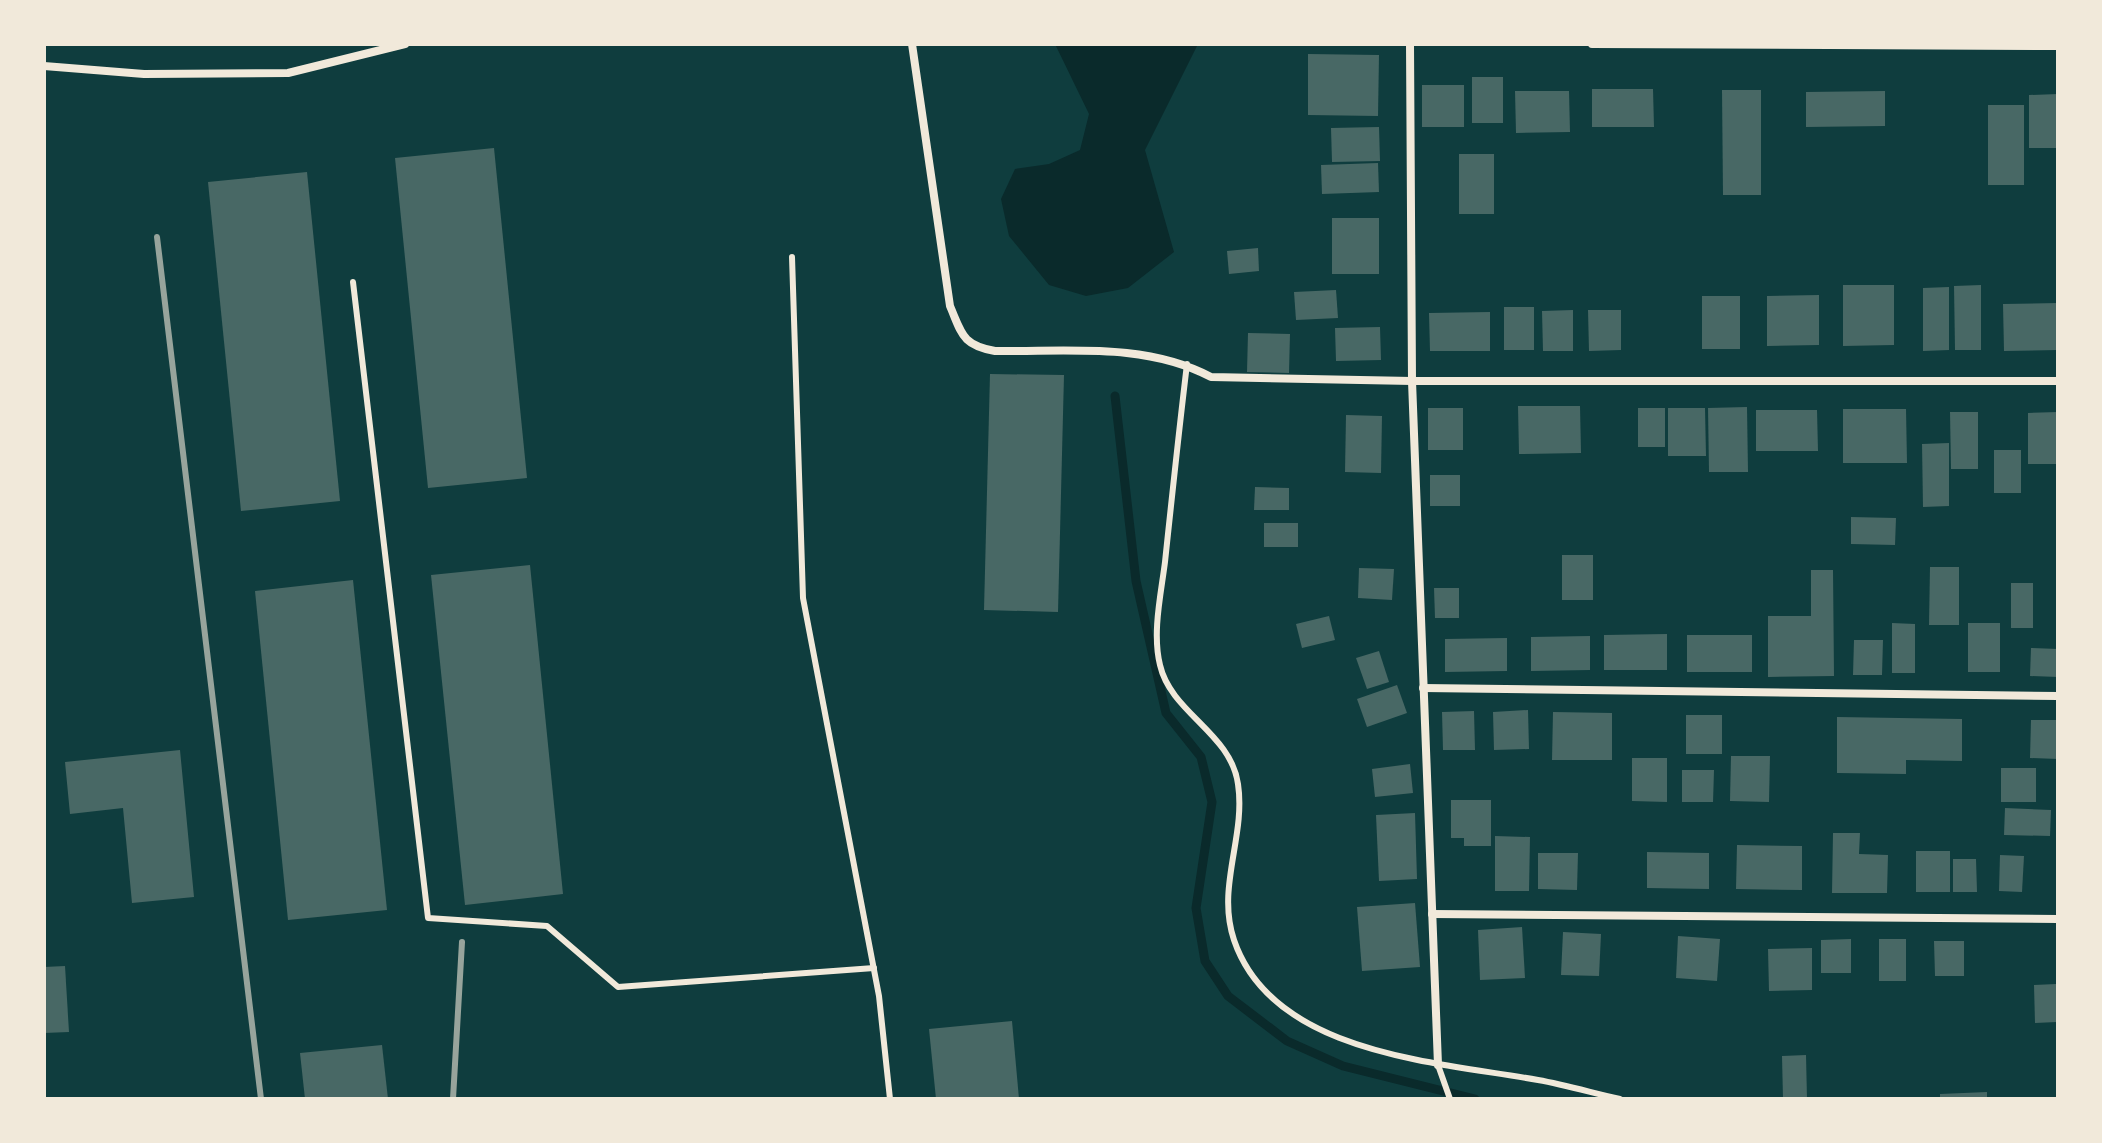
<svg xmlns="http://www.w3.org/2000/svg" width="2102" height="1143" font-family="Mulish,sans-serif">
<rect width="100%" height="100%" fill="#0f3d3e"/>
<!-- water -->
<polygon fill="#0a2a2b" points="1055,44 1198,44 1145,150 1174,252 1128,288 1086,296 1049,285 1009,236 1001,199 1015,169 1049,164 1080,150 1089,114"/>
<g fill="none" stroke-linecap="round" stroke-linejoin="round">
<!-- stream -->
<polyline stroke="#0a2a2b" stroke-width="9" points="1115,396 1136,581 1166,713 1201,757 1212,802 1196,908 1205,961 1228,996 1287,1041 1343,1066 1475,1099"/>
</g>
<!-- building -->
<g fill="#486865">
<polygon points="1308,54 1379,55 1378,116 1308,115"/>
<rect x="1472" y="77" width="31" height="46"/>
<rect x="1422" y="85" width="42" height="42"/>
<polygon points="1592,89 1653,89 1654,127 1592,127"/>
<polygon points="1722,90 1761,90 1761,195 1723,195"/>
<polygon points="1515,91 1569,91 1570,132 1516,133"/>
<polygon points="1885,91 1885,126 1806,127 1806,92"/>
<polygon points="2058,94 2058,148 2029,148 2029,95"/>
<rect x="1988" y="105" width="36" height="80"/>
<polygon points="1379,127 1380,161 1332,162 1331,128"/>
<polygon points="494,148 527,478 428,488 395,158"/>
<rect x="1459" y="154" width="35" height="60"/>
<polygon points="1378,163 1379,192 1322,194 1321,165"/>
<polygon points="307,172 340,501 241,511 208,182"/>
<rect x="1332" y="218" width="47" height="56"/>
<polygon points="1258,248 1259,271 1229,274 1227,251"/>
<polygon points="1843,285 1894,285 1894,345 1843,346"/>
<polygon points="1981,285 1981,350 1955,350 1954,286"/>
<polygon points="1949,287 1949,350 1923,351 1923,288"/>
<polygon points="1336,290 1338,318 1296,320 1294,292"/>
<polygon points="1819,295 1819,345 1767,346 1767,296"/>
<rect x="1702" y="296" width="38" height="53"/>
<polygon points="2058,303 2058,350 2004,351 2003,304"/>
<rect x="1504" y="307" width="30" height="43"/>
<polygon points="1573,310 1573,351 1543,351 1542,311"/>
<polygon points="1588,310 1621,310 1621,350 1589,351"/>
<polygon points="1490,312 1490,351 1430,351 1429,313"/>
<polygon points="1380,327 1381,360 1336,361 1335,328"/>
<polygon points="1248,333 1290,334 1289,373 1247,372"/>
<polygon points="990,374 1064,375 1058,612 984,610"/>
<polygon points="1518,406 1580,406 1581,453 1519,454"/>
<polygon points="1747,407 1748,472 1709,472 1708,408"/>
<rect x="1428" y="408" width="35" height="42"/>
<rect x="1638" y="408" width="27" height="39"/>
<polygon points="1668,408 1705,408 1706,456 1668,456"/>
<polygon points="1843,409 1906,409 1907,463 1843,463"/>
<polygon points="1756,410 1817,410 1818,451 1756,451"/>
<polygon points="1950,412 1978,412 1978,469 1951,469"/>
<polygon points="2058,412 2058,464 2028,464 2028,413"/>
<polygon points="1346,415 1382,416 1381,473 1345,472"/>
<polygon points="1949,443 1949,506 1923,507 1922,444"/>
<rect x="1994" y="450" width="27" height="43"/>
<rect x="1430" y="475" width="30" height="31"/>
<polygon points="1255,487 1289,488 1289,510 1254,510"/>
<polygon points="1851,517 1896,518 1895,545 1851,544"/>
<rect x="1264" y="523" width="34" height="24"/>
<rect x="1562" y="555" width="31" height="45"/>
<polygon points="530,565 563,894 465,905 431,575"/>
<polygon points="1930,567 1959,567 1959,625 1929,625"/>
<polygon points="1359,568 1394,569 1392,600 1358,598"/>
<polygon points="1811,570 1833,570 1834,676 1768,677 1768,616 1811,616"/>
<polygon points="353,580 387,910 288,920 255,591"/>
<rect x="2011" y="583" width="22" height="45"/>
<polygon points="1434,588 1459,588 1459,618 1435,618"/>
<polygon points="1329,616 1335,640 1302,648 1296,624"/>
<polygon points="1892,623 1915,624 1915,673 1892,673"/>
<rect x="1968" y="623" width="32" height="49"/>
<polygon points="1667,634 1667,670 1604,670 1604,635"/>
<rect x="1687" y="635" width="65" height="37"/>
<polygon points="1590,636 1590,670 1531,671 1531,637"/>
<polygon points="1507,638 1507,671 1445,672 1445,639"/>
<polygon points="1854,640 1883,640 1882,675 1853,675"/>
<polygon points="2031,648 2058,649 2058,677 2030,676"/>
<polygon points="1379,651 1389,682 1367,689 1356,658"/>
<polygon points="1397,685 1407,713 1367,727 1357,699"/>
<polygon points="1528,710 1529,749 1494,750 1493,712"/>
<polygon points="1474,711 1475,750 1443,750 1442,712"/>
<polygon points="1553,712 1612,713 1612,760 1552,760"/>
<rect x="1686" y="715" width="36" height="39"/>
<polygon points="1837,717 1962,719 1962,761 1906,760 1906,774 1837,773"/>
<polygon points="2031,720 2058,720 2058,759 2030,758"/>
<polygon points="180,750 194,897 132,903 123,808 70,814 65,762"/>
<polygon points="1731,756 1770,756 1769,802 1730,801"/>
<polygon points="1632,758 1667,758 1667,802 1632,801"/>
<polygon points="1410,764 1413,793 1375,797 1372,769"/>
<rect x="2001" y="768" width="35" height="34"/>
<polygon points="1682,770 1714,770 1713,802 1682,802"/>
<polygon points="1451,800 1491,800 1491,846 1464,846 1464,838 1451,838"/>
<polygon points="2005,808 2051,810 2050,836 2004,835"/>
<polygon points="1415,813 1417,879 1379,881 1376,815"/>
<polygon points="1833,833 1860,833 1859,854 1888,855 1887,893 1832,893"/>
<polygon points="1495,836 1530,837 1529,891 1495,891"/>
<polygon points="1737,845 1802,846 1802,890 1736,889"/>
<rect x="1916" y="851" width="34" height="41"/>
<polygon points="1647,852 1709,853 1709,889 1647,888"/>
<polygon points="1538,853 1578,853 1577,890 1538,889"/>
<polygon points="2000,855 2024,856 2022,892 1999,891"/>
<polygon points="1953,859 1976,859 1977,892 1953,892"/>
<polygon points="1415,903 1420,967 1362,971 1357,907"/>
<polygon points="1522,927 1525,978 1480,980 1478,930"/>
<polygon points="1563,932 1601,934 1599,976 1561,975"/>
<polygon points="1678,936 1720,939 1717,981 1676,978"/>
<polygon points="1851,939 1851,973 1821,973 1821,940"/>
<rect x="1879" y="939" width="27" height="42"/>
<polygon points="1934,941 1964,941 1964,976 1935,976"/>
<polygon points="1812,948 1812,990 1769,991 1768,949"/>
<polygon points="65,966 69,1032 44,1033 44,967"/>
<polygon points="2056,984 2057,1022 2035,1023 2034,985"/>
<polygon points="1012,1021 1019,1099 936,1099 929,1029"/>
<polygon points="382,1045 388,1099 305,1099 300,1053"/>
<polygon points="1806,1055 1807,1099 1783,1099 1782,1056"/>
<polygon points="1987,1092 1987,1099 1940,1099 1940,1094"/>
</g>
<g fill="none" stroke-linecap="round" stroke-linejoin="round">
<!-- service -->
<g stroke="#f1e9da" stroke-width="6">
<polyline points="792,257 803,598 879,996 890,1099"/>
<polyline points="353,282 428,918 547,926 618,987 874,968"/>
<path d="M 1187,364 C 1179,430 1172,496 1165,562 C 1161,594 1152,633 1160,665 C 1171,713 1231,733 1238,784 C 1246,837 1216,887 1234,940 C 1273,1055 1439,1062 1538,1080 C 1566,1085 1593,1093 1620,1099"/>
<polyline points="1438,1065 1450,1099"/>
</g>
<!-- minor -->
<g stroke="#f1e9da" stroke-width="8">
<path d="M 912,44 L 950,306 C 962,334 962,345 995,351 C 1067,352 1145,342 1211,377 L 1412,381 L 2058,381"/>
<polyline points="1410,44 1412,381 1438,1065"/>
<polyline points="1592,44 2058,46"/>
<polyline points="44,66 144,74 288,73 405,44"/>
<polyline points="1423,688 2058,696"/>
<polyline points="1432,914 2058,919"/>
</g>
<!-- rail -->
<g stroke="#97a49c" stroke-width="6">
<polyline points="157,237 261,1099"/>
<polyline points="453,1099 462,942"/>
</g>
</g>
<!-- border -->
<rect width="2102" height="1143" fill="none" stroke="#f1e9da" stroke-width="92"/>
</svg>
